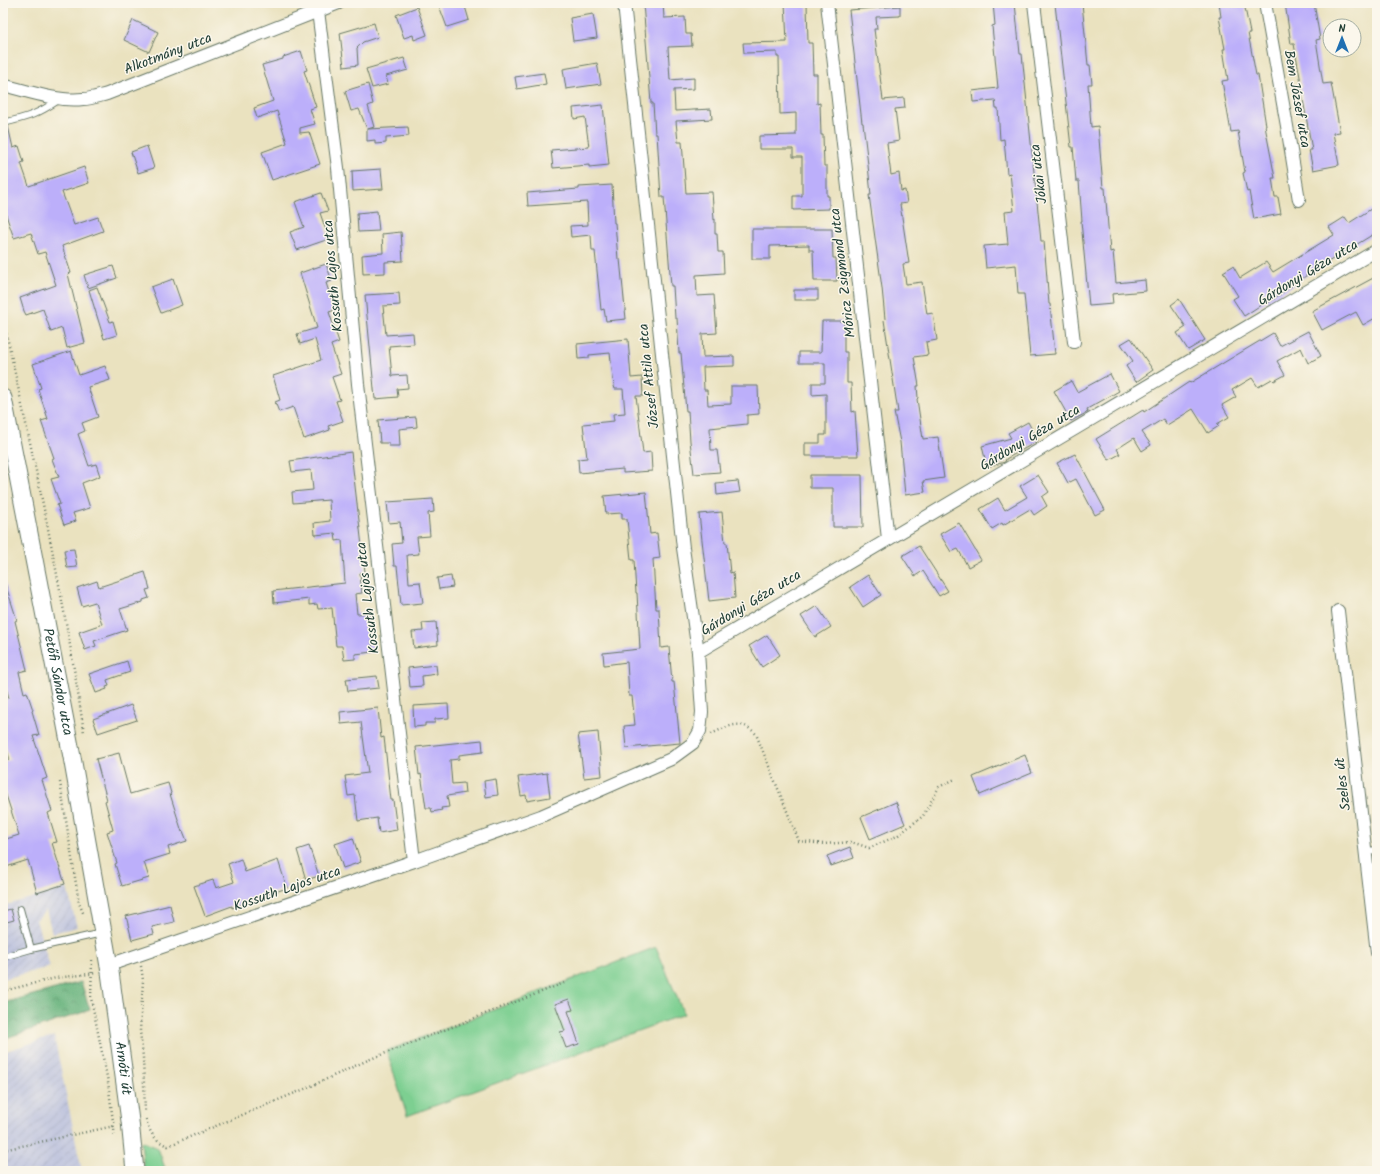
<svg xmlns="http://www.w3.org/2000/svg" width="1380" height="1174" font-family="Kalam,sans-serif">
<defs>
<pattern id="industrial-furrows" width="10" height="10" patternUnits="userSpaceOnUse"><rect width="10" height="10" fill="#bec3dd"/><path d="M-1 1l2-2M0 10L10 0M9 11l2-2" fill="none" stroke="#a3a8be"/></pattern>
<pattern id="forest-crowns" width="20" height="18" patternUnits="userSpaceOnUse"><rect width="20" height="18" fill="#66b27b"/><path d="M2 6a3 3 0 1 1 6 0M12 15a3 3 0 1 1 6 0" fill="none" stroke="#539266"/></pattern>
</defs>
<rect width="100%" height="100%" fill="#fbf7ec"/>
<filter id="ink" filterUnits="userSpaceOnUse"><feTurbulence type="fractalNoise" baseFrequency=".025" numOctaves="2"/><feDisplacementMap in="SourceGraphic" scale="8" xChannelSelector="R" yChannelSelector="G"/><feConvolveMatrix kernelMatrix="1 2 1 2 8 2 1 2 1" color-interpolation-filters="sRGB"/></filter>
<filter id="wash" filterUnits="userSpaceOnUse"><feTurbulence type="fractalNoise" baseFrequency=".012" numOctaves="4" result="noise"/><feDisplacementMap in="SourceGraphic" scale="16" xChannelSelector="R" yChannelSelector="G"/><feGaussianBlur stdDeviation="0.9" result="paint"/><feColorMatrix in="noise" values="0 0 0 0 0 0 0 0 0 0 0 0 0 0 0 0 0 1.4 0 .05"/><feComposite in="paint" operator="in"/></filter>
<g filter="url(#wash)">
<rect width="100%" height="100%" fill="#eae2bf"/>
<!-- industrial -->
<g fill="url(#industrial-furrows)">
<polygon points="67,888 77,927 52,933 46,910 36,920 50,967 3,979 3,906"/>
<polygon points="54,1036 82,1171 3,1171 3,1052"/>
</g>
<!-- green -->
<g fill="#7dcf91" stroke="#4e8662">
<polygon points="656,947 684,1014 407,1116 387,1051"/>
<polygon points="141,1141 158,1148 166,1171 144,1171"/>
</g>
<!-- forest -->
<polygon fill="url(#forest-crowns)" stroke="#427858" points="81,982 90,1010 3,1039 3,1003"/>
<g id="blocks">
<!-- building -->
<g fill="#bcaffa">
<polygon points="438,3 464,3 469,20 447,27"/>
<polygon points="643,3 663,3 664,18 685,17 686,34 691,34 692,46 668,47 670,80 694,78 694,89 674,90 675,111 711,109 712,119 676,121 678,142 682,142 686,193 712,192 714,220 715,219 715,234 717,234 718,252 723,252 724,273 696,275 697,296 714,295 717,333 702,334 703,357 734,356 734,366 703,367 704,390 707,390 708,405 731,404 731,386 758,386 759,414 747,415 747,424 710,428 711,450 717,450 720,472 694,474 690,441 688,411 686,411 681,353 679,353 677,318 675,318 673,286 671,286 664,197 661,197 657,134 655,134 653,103 651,103"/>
<polygon points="785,3 807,3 808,43 812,43 813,74 817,74 817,104 820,103 821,135 823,135 824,166 827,166 827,196 829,196 829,209 793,210 793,196 802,196 802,157 793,157 793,149 759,149 759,136 796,135 796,113 780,114 779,57 777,57 777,52 744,53 743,43 787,42"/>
<polygon points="993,3 1015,3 1020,54 1022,54 1041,241 1044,241 1049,304 1050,304 1055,354 1030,356 1024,294 1018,294 1016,265 986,268 984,246 1008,244 1005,212 1014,211 1010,173 1007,174 1004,139 1000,140 998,108 996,108 995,100 973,102 972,91 998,88 992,26 995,25"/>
<polygon points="1069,3 1082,3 1088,65 1090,65 1092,84 1088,84 1091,127 1098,126 1103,188 1105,188 1110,252 1113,251 1116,283 1145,280 1146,291 1112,294 1113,304 1089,306 1081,221 1082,221 1079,181 1076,181 1073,147 1071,147 1055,4"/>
<polygon points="1219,3 1244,3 1250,33 1248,33 1256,75 1258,75 1266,126 1265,126 1275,178 1272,178 1275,197 1278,197 1281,214 1254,219 1249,191 1247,192 1243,173 1245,172 1238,131 1231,132 1222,81 1228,80 1223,49 1225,49 1219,17 1221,17"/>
<polygon points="1285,3 1314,3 1320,39 1316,40 1323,84 1331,83 1340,132 1333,133 1339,165 1313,170 1309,150 1312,150 1301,88 1302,88 1294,44 1291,44"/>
<polygon points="900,6 900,16 876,17 877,29 874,29 883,100 904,98 905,108 895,109 899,141 887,143 888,152 891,175 899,173 901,191 905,190 907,203 900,204 909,263 903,264 906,284 922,282 927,314 933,313 937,340 926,342 928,355 914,357 919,386 917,386 918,398 917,399 923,439 938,437 944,478 923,481 925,492 905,495 900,442 894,412 898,412 884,320 885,319 882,288 869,195 871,195 868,165 863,123 862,123 849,10"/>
<polygon points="417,7 427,35 414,40 413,35 404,38 396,15"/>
<polygon points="593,14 597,38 573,41 570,18"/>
<polygon points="133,20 158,32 149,52 124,40"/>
<polygon points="374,23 378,37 363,42 357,48 358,65 344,67 340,33"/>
<polygon points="301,51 307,70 304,71 316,107 310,109 315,124 300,128 300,133 309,132 320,164 272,180 262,152 287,143 277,111 257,118 254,108 273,101 262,65 283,59 283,57"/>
<polygon points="404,58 408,70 386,76 388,84 372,88 366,69"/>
<polygon points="597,63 601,84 566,89 563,69"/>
<polygon points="544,73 546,84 517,89 515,77"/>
<polygon points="368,84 373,104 368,106 374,127 368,129 408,127 409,136 386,138 386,143 375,144 375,140 367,141 367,129 359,109 351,111 345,91"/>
<polygon points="603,105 609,165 589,167 589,165 553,168 551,150 589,147 585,117 574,119 573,108"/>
<polygon points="8,126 13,148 19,146 24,162 21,163 29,186 84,167 89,183 62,192 74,225 98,217 103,231 62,246 71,273 68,274 85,343 67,348 62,328 51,332 43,309 26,315 24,311 20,298 56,285 45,252 38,254 31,233 14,238 8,221 3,204 3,127"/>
<polygon points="147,146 154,168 138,173 131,152"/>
<polygon points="381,169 383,189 353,191 352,171"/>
<polygon points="612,185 614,223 615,223 618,259 620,259 626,319 606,321 604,309 601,310 595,251 592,251 591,235 571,237 570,226 588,225 587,202 528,206 527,193 579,189 579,187"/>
<polygon points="321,193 328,211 320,213 329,239 297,250 290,232 304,227 295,202"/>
<polygon points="1371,209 1377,219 1377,232 1310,273 1268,303 1267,301 1244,316 1233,299 1238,296 1223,272 1233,266 1240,278 1266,262 1273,272 1334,235 1329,227 1345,217 1349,223"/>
<polygon points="377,211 379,231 358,232 357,213"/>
<polygon points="752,229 832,229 833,258 836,258 837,281 814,281 813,250 809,250 809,245 770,246 770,259 752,259"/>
<polygon points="401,232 403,261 385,262 385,273 363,274 362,255 383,253 382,234"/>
<polygon points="326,264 332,281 326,283 335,310 329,312 339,342 331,345 341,374 332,377 340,400 336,401 343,421 328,426 330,430 304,439 293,407 279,412 275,402 280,400 273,376 321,360 315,339 300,344 297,334 317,328 300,273"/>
<polygon points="113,266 117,278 88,288 84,275"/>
<polygon points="1377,276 1377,317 1363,325 1356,312 1322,330 1312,311"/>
<polygon points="173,279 182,305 161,313 151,287"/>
<polygon points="97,287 110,322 113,321 117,335 104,339 89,290"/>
<rect x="794" y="290" width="24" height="10"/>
<polygon points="399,293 400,305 383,306 386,335 413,333 414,344 389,346 392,376 407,375 408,388 397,389 398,397 375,399 365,295"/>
<polygon points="1179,299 1205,340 1188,350 1177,333 1186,327 1171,305"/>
<polygon points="822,321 844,321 844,352 847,352 847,383 851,383 852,412 855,411 858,456 805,456 805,443 820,443 820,435 826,435 826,394 812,395 812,383 825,383 825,363 799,363 799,352 821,352"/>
<polygon points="1308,331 1321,356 1308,363 1301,348 1277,361 1285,375 1274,381 1272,379 1258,387 1252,378 1232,390 1236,397 1222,405 1229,417 1217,424 1219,426 1208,433 1193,409 1167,425 1163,419 1142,432 1151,445 1142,451 1134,438 1117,449 1120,454 1109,460 1096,439 1143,410 1144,412 1189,382 1190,383 1273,333 1280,346"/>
<polygon points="1131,338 1153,370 1136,382 1126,366 1133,361 1121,344"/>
<polygon points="628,339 631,378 642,377 643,396 636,396 643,453 651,452 652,471 623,473 623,469 579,473 578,459 587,458 583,424 614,421 613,414 625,413 623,389 615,389 614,386 610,353 589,355 589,358 578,359 577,344"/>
<polygon points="71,351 79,375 105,366 110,380 88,387 98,417 82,423 85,431 78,434 89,466 96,464 100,476 82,483 90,508 73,513 76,521 64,525 57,505 60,504 51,479 59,477 52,459 54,458 41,421 48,419 38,389 41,388 33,364"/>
<polygon points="1110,374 1119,391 1087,409 1088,412 1071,421 1054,391 1071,381 1077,392"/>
<polygon points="416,417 417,427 399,429 400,446 389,446 389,443 380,443 378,420"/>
<polygon points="1028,422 1038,441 1006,459 1005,462 987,467 982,446 1011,438 1008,433"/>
<polygon points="351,452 365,572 360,573 362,593 355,594 357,614 369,613 373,652 355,654 355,659 344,660 342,646 336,646 332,608 318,609 317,604 309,605 309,599 274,603 273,591 345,583 342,540 336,541 335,533 315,535 314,523 330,521 329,500 293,503 292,492 313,490 311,470 292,472 290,461"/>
<polygon points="1075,454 1105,510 1095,515 1076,479 1068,483 1057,463"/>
<polygon points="810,475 862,475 863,527 833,527 833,488 810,488"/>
<polygon points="1038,475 1049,492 1042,497 1047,506 1034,515 1030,509 1003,525 1002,523 992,529 980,509 998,498 1005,510 1027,497 1020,486"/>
<polygon points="738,481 740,492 717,495 716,483"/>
<polygon points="646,492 650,534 657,533 660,558 653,559 656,609 659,609 661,648 669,647 672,682 674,682 680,743 626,748 624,726 635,725 632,696 629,696 627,662 604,665 603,653 640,649 637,593 636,593 634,560 631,560 627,519 622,519 622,513 606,514 604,496"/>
<polygon points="433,499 434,512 428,513 430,536 417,537 419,554 407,555 409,583 420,582 423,603 401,605 397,566 394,566 392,544 402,543 400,522 389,523 387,502"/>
<polygon points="722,512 725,543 727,543 730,573 733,572 735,598 709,601 699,514"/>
<polygon points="959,523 981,560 968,567 958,549 951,552 940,534"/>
<polygon points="919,546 948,591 939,596 923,571 915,576 902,556"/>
<polygon points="74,549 77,567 67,568 64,550"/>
<polygon points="145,572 150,589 146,590 149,598 143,600 143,602 120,609 127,630 94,641 96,646 85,650 79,632 102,624 95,602 82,606 77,588 97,581 99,587"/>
<polygon points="868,575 881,595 863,607 850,587"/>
<polygon points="451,576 453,587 439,589 437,578"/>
<polygon points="3,583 5,583 17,620 15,621 27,670 19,672 24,693 27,692 33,710 32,711 39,735 33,736 47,778 42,780 52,811 48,813 57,842 52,843 65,884 37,893 28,860 3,868 3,840 19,835 5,792 3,792 3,762 10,760 3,737 3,699 9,698 3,677 3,658 6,657 3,647"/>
<polygon points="817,606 831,627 815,637 801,616"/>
<polygon points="436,622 438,645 414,648 412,632 423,631 422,623"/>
<polygon points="767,635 780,655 762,667 749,646"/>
<polygon points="127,661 130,672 107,680 109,686 106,687 107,689 96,693 89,674"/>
<polygon points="436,665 437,674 422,676 423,686 410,687 408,668"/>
<polygon points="377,676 379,688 348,691 346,679"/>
<polygon points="448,704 449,718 435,719 435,723 425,723 425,726 414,727 413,706"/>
<polygon points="131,705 137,720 98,733 93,719"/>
<polygon points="378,708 381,738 384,737 391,800 393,800 397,830 379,833 377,818 358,821 355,795 348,796 345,776 368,773 361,722 341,724 340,712"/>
<polygon points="598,732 602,776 584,778 578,734"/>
<polygon points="482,740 483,752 459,755 459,759 450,760 452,784 464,783 465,793 447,796 449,807 441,808 442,810 432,812 431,808 426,808 421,774 419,775 416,747"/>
<polygon points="119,753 130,794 168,783 171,793 170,794 182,832 183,831 187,841 168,847 170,854 144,862 149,878 122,886 115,864 117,863 107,832 113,830 105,801 107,800 96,759"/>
<polygon points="1025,755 1032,773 980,795 973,777"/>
<polygon points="547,773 550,797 527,801 526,795 521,796 518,777"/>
<polygon points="496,779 498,795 486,797 484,781"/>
<polygon points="896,802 905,824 870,839 861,817"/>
<polygon points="353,838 361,862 343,868 335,844"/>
<polygon points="309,846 319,876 306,880 297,850"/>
<polygon points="850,847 854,858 831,866 827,856"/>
<polygon points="241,859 245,872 278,860 287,888 254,899 254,901 232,908 232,906 205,916 194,886 213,880 216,888 234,882 228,864"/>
<polygon points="170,905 174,922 152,927 154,934 132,940 126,916"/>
<polygon points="11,909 14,920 3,923 3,911"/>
<polygon points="569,999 573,1010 568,1011 579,1044 566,1048 560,1032 565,1031 555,1004"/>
</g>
</g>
</g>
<g filter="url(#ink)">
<use href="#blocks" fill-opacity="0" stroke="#667765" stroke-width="1"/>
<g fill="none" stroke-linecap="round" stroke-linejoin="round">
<defs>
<g id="service">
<path d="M 3,123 C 29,117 38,114 60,99"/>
<polyline points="1366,851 1377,850"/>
<polyline points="20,909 31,949"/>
<polyline points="3,957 31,949 102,933"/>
</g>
<g id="minor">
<polyline points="827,3 888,539"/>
<polyline points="1034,3 1074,342"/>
<polyline points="1265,3 1287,126 1299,200"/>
<path d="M 3,85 C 27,91 58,102 83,99 C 91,99 99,96 107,94 L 339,3"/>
<polyline points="1338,611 1377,953"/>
<polyline points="698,652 1377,250"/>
<polyline points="414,861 541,816 671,759 693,743 700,731 702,712 698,652 683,548 624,3"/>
<polyline points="109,965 414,861 358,384 338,168 318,11"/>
</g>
<g id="secondary">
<path id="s1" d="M 3,398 L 72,757 L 110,972 L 130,1121 L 135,1171"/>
</g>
</defs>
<!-- service casing -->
<use href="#service" stroke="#667765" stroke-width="8"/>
<!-- minor casing -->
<use href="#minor" stroke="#667765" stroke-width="14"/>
<!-- secondary casing -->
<use href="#secondary" stroke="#667765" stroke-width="19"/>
<!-- path -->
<g stroke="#667765" stroke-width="2.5" stroke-dasharray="1 3" stroke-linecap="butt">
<path d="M 3,318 C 33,456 64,594 84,733"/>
<path d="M 711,734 C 729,726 741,718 756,734 L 799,841 L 824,844 L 852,842 L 869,848 L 897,836 L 923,816 L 939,787 L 955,779"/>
<polyline points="60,782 79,903 84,915"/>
<polyline points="92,960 91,998 108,1082 115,1137"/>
<polyline points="141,966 143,980 140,1031 143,1057 145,1112"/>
<polyline points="3,991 56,978 97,973"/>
<path d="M 146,1119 C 149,1132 155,1141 168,1146 L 307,1088 L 368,1060 L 564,983"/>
<polyline points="3,1150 114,1126"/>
</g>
<!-- service -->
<use href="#service" stroke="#fff" stroke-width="6"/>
<!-- minor -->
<use href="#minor" stroke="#fff" stroke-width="12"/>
<!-- secondary -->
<use href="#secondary" stroke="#fff" stroke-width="17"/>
</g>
</g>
<g text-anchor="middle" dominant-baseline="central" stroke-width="3" stroke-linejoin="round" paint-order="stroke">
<!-- street labels -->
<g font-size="14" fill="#1f3d34" stroke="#fbf7ec">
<text transform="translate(168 54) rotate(-21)">Alkotmány utca</text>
<text transform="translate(1297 99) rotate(80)">Bem József utca</text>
<text transform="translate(1039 174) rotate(-97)">Jókai utca</text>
<text transform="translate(843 273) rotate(-97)">Móricz Zsigmond utca</text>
<text transform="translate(1308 273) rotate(-31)">Gárdonyi Géza utca</text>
<text transform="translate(333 276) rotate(-95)">Kossuth Lajos utca</text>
<text transform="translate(649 376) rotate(-96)">József Attila utca</text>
<text transform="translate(1030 438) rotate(-31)">Gárdonyi Géza utca</text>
<text transform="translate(368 598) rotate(-97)">Kossuth Lajos utca</text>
<text transform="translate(751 603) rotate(-31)">Gárdonyi Géza utca</text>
<text stroke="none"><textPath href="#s1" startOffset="289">Petőfi Sándor utca</textPath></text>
<text transform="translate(1343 784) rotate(-97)">Szeles út</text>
<text transform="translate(287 889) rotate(-19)">Kossuth Lajos utca</text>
<text stroke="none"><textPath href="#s1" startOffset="681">Arnóti út</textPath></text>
</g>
</g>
<!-- margin -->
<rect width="1380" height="1174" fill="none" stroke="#fbf7ec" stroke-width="16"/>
<!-- north arrow -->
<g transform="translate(1342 38)"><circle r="19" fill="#fbf7ec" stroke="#a3ada2"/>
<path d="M0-3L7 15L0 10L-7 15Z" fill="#1f6fb2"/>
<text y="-6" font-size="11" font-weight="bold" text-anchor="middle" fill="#1f3d34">N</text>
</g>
</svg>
